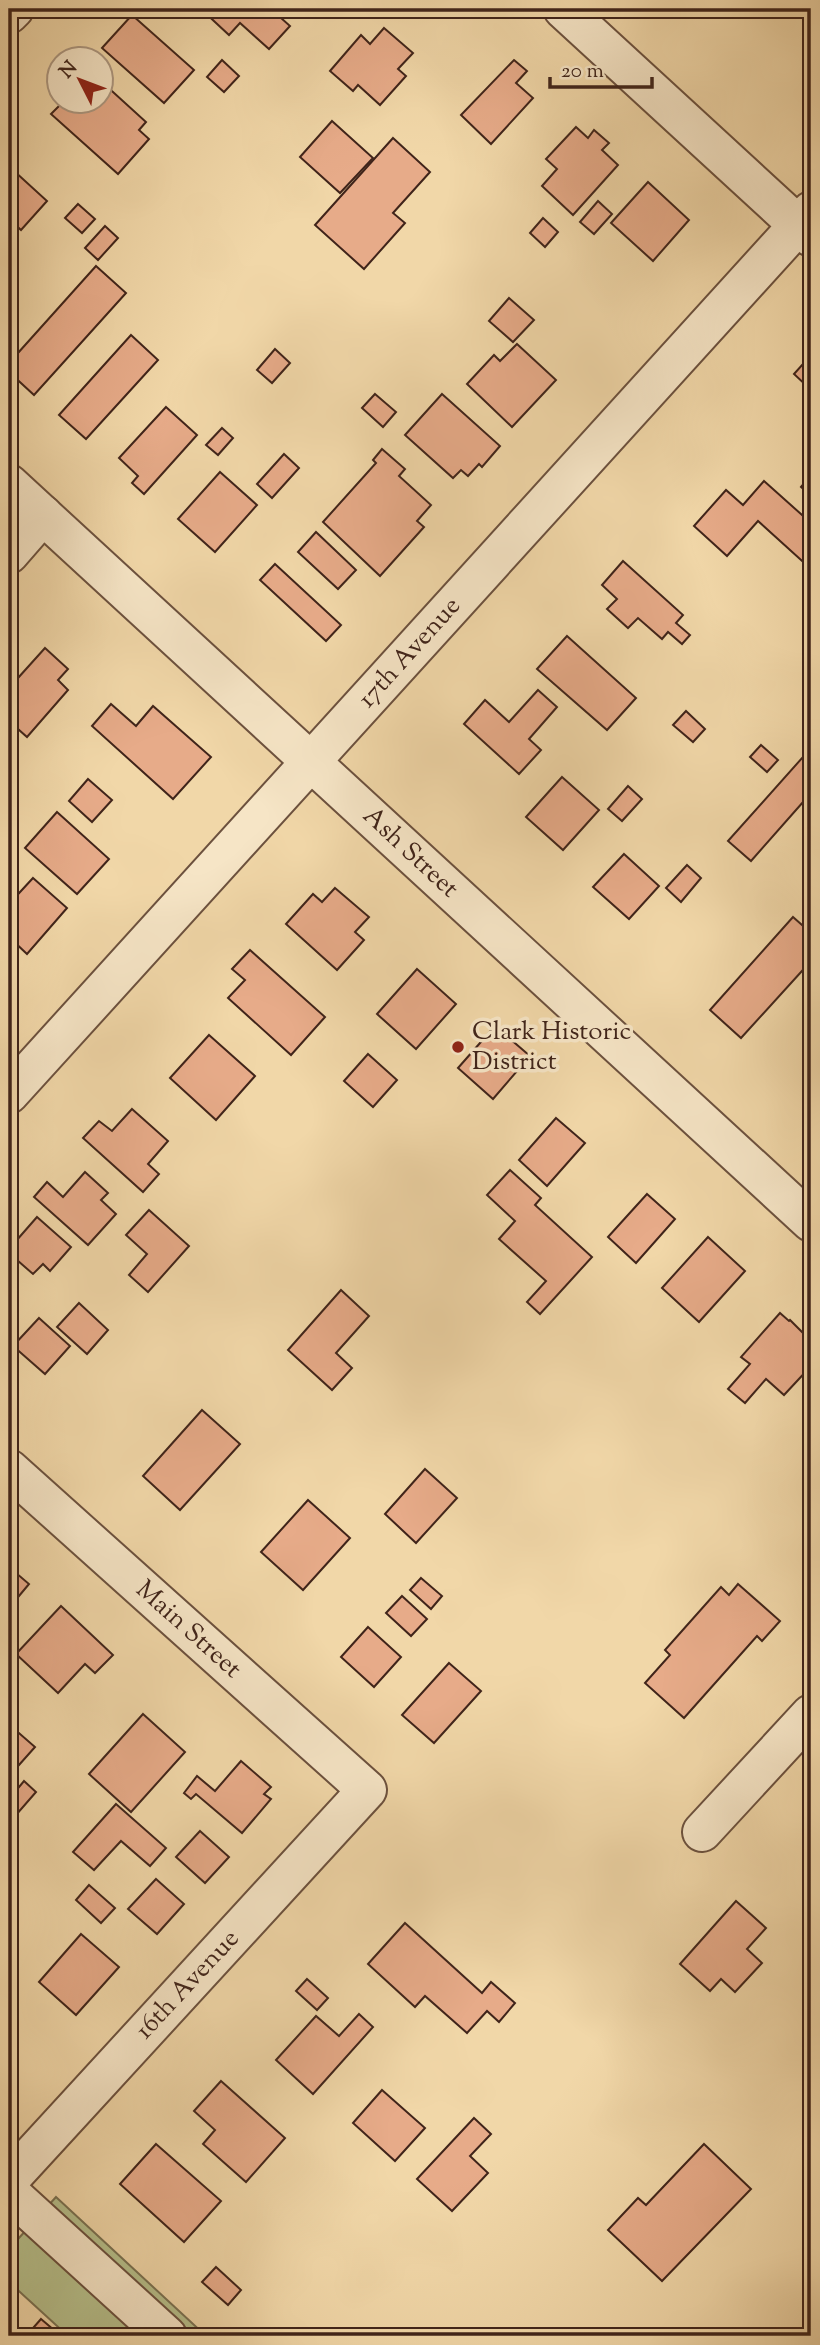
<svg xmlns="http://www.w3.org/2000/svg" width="820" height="2345" font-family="'Sorts Mill Goudy',serif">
<rect width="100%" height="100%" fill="#f1d7a8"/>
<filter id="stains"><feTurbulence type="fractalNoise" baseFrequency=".00286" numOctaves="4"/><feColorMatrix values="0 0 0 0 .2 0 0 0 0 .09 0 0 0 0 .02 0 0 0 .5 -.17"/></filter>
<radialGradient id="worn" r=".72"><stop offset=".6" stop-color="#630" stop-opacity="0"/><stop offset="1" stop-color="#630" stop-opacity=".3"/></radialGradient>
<!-- green -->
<polygon fill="#b6bf8b" stroke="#7b7252" stroke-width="2" points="56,2197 206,2336 68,2336 9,2282 9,2249"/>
<!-- building -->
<g fill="#e7ab89" stroke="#40241a" stroke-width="2">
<polygon points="201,9 252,9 256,15 262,9 271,9 290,26 269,49 240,23 229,35"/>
<polygon points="132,15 194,70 164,103 102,48"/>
<polygon points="384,28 413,53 398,69 406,76 380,105 358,85 353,91 330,71 361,35 370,44"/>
<polygon points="222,60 239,76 224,92 207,77"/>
<polygon points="514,60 527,71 516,83 533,98 491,144 461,115"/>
<polygon points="102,82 146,122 139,130 149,139 118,174 51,114 63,102 102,102"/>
<polygon points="332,121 373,158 340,193 300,157"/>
<polygon points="576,127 588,138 594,130 609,143 602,150 618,165 573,215 542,186 557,169 546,159"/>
<polygon points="393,138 430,172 393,213 405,223 364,269 315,225"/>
<polygon points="13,170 47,201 21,230 9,219 9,174"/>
<polygon points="648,182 689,220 653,261 611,223"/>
<polygon points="598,201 612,214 594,234 580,222"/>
<polygon points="78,204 95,219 82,233 65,218"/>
<polygon points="543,218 558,232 545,247 530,233"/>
<polygon points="105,226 118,238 98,260 85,248"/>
<polygon points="96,266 126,293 34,395 9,372 9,363"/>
<polygon points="509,298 534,320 513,342 489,321"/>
<polygon points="131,335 158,360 86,439 59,415"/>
<polygon points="517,344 556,380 512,427 467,384 494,355 500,361"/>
<polygon points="275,349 290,363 272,383 257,370"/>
<polygon points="811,355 811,390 794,374"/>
<polygon points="375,394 396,412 383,427 362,408"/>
<polygon points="442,394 500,446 482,467 479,464 468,476 461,470 453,478 405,435"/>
<polygon points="166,407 197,435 144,494 132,483 138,476 119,458"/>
<polygon points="222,428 233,438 218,455 206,445"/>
<polygon points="382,449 405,469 399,476 431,505 417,521 424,527 380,576 323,522 376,463 373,460"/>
<polygon points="284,454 299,468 272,498 257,484"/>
<polygon points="220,472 257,505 215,552 178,519"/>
<polygon points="811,475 811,496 801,487"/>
<polygon points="764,481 811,523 811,569 758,521 727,556 694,526 726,490 743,505"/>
<polygon points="316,532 356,570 338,589 298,552"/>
<polygon points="623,561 683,615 676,623 690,635 682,644 668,632 662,639 638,618 628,628 607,609 617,599 602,585"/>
<polygon points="275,564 341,625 326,641 260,580"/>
<polygon points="567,636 636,698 607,730 537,669"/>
<polygon points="45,648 68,669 58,680 68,690 27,737 9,721 9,688"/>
<polygon points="538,690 557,707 529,739 541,750 519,774 464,724 485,700 509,722"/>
<polygon points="111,704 136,726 153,706 211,757 173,799 92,726"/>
<polygon points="686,711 705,729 693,742 673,725"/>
<polygon points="761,745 778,760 767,772 750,757"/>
<polygon points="811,748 811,793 751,861 728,841"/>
<polygon points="562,777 599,810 563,850 526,817"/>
<polygon points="88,779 112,800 92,822 69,801"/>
<polygon points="628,786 642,799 622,821 608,809"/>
<polygon points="57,812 109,859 77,894 25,848"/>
<polygon points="624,854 659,886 629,919 593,887"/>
<polygon points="687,865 701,878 681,902 666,888"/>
<polygon points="33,878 67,908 27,954 9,937 9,904"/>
<polygon points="335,888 369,917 355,932 364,940 337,970 286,924 313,894 322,902"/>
<polygon points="793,917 811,933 811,961 741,1038 710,1010"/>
<polygon points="250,950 325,1017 291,1055 228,998 245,980 232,969"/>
<polygon points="417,969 456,1004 416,1049 377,1014"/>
<polygon points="495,1026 530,1056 493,1099 458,1068"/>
<polygon points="209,1035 255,1076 216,1120 170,1078"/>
<polygon points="368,1054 397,1080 373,1107 344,1081"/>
<polygon points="811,1075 811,1090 804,1083"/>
<polygon points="132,1109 168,1141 148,1164 159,1174 143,1192 83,1138 99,1121 112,1131"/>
<polygon points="556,1118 585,1143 547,1186 519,1160"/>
<polygon points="510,1170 541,1198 535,1205 592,1257 540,1314 527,1302 546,1281 499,1239 515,1221 487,1195"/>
<polygon points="85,1172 108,1193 101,1200 116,1214 88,1245 34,1197 47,1182 63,1197"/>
<polygon points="647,1194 675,1219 636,1263 608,1237"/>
<polygon points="149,1210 189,1246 148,1292 129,1275 147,1254 126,1235"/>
<polygon points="37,1217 71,1247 50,1271 43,1264 33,1274 9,1253 9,1249"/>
<polygon points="708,1237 745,1271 699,1322 662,1288"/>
<polygon points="341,1290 369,1316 336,1353 352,1368 332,1390 288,1350"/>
<polygon points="79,1303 108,1330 87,1354 57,1327"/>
<polygon points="780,1313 789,1321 790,1320 811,1341 811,1366 784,1395 766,1379 745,1403 728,1389 750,1364 741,1357"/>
<polygon points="39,1318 70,1346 45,1374 13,1346"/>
<polygon points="202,1410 240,1444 180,1510 143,1476"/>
<polygon points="425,1469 457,1498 416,1543 385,1514"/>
<polygon points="308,1500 350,1538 303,1590 261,1552"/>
<polygon points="9,1567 29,1584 9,1608"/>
<polygon points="421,1578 442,1596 431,1609 410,1590"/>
<polygon points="738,1584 780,1621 762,1641 757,1636 684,1718 645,1683 670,1655 665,1650 721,1587 729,1595"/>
<polygon points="402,1596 427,1619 411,1636 386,1613"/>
<polygon points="61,1606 113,1655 95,1673 85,1664 58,1693 16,1654"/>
<polygon points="368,1627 401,1657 374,1687 341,1657"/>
<polygon points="449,1663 481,1691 434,1743 402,1715"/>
<polygon points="143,1714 185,1752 131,1812 89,1774"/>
<polygon points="12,1727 35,1747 11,1774 9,1772 9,1731"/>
<polygon points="241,1761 271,1787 264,1794 271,1799 242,1833 196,1794 191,1799 184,1793 197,1776 215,1791"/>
<polygon points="24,1781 36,1792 16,1815 9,1808 9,1799"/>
<polygon points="116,1804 166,1848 150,1866 121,1841 94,1870 73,1852"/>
<polygon points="200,1831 229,1857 205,1883 176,1857"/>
<polygon points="156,1879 184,1904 157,1934 128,1909"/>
<polygon points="89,1885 115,1908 101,1923 76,1900"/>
<polygon points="736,1901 766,1928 747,1949 762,1963 735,1992 721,1979 710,1991 680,1964"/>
<polygon points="405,1923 482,1993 491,1982 515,2003 499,2022 487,2011 467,2033 425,1996 415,2007 368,1964"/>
<polygon points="81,1934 119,1967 76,2015 39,1982"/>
<polygon points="307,1979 328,1998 317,2010 296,1991"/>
<polygon points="359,2014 373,2027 313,2094 276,2060 316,2016 339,2036"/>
<polygon points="221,2081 285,2138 246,2182 203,2144 215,2130 194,2111"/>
<polygon points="382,2090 425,2128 395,2161 353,2123"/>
<polygon points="474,2118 491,2134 470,2156 488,2173 452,2211 417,2179"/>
<polygon points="156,2144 221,2201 184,2242 120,2184"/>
<polygon points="704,2144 751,2189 662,2281 608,2230 638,2198 646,2205"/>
<polygon points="216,2267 241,2290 228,2305 202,2282"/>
<polygon points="41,2319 61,2336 26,2336"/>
</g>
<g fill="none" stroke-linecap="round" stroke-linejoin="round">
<defs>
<g id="minor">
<polyline points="563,9 811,237"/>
<polyline points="9,14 14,9"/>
<polyline points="9,484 811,1222"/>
<polyline points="9,554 43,515"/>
<polyline points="9,1094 811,211"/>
<polyline points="9,1469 367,1790 9,2180"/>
<polyline points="702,1832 811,1714"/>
<polyline points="9,2192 167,2336"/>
</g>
</defs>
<!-- minor casing -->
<use href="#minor" stroke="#6c513e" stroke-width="42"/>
<!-- minor -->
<use href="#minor" stroke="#f6e5c6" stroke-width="38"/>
</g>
<!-- markers -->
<circle fill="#8f2418" stroke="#f6e5c6" stroke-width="2.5" cx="458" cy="1047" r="7"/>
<g text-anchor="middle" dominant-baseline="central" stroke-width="7" stroke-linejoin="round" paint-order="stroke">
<!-- street labels -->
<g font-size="26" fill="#40241a" stroke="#f6e5c6">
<text transform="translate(410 653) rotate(-48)">17th Avenue</text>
<text transform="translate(410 853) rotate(43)">Ash Street</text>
<text transform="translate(188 1630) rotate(42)">Main Street</text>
<text transform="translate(188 1985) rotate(-47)">16th Avenue</text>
</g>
<!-- poi labels -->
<g font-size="26" fill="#40241a" stroke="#f6e5c6" text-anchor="start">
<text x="472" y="1032">Clark Historic<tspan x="472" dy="30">District</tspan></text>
</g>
</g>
<!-- margin -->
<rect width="820" height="2345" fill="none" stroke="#f1d7a8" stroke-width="35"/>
<rect x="10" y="10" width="799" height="2324" fill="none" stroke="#40241a" stroke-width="3.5"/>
<rect x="18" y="18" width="785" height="2310" fill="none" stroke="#40241a" stroke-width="2"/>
<!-- north arrow -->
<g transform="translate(80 80) rotate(312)"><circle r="33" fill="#f6e5c6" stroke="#ad9881" stroke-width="2"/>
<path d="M0-5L12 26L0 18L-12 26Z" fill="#8f2418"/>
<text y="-10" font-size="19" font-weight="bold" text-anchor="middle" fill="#40241a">N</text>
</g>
<!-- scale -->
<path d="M550 77v10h102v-10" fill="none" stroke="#40241a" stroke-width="3.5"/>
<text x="561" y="77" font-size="21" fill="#40241a" stroke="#f6e5c6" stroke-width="5" paint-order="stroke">20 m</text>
<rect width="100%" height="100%" filter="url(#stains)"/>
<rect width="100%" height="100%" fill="url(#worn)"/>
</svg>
